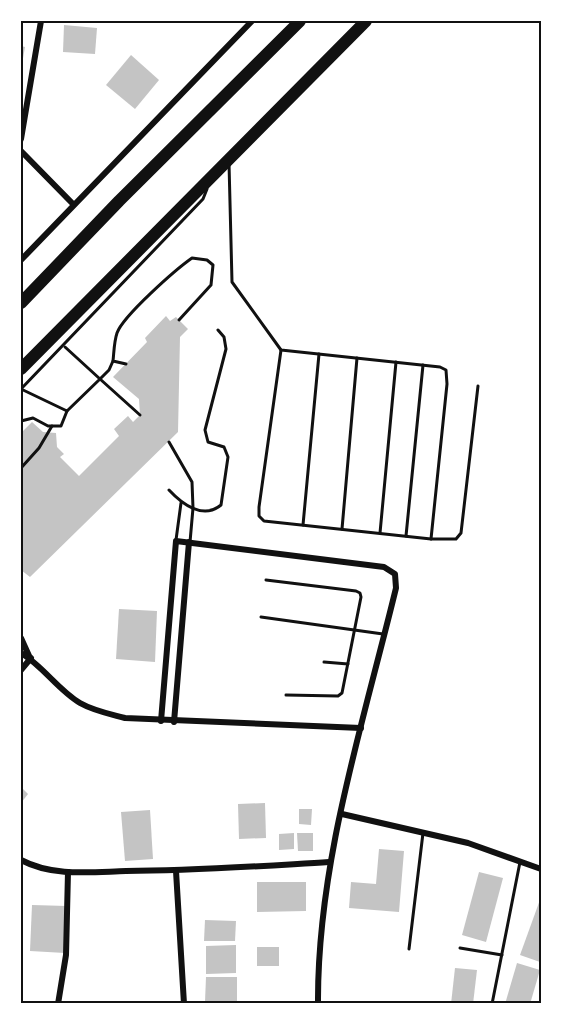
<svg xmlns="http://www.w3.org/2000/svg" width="562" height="1025" font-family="'Fira Sans Condensed',sans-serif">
<rect width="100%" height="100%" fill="#fff"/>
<!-- building -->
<g fill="#c4c4c4">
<polygon points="64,25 97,28 95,54 63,52"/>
<polygon points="21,46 25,47 22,64 21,64"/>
<polygon points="131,55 159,80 135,109 106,85"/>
<polygon points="166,316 170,321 176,317 188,329 180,337 178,432 30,577 21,570 21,433 32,422 43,432 56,433 57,447 64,454 60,457 79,476 119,436 114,429 128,416 133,422 140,415 139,399 113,377 147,342 145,338"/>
<polygon points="119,609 157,611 155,662 116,659"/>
<polygon points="21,787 28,794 21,803"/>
<polygon points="265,803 266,838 239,839 238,804"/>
<polygon points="299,809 312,809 311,825 299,824"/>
<polygon points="150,810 153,859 125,861 121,812"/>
<polygon points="294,833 294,849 279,850 279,834"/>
<polygon points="297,833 313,833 313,851 298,851"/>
<polygon points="379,849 404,851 399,912 349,908 351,882 376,884"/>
<polygon points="479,872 503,878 486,942 462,935"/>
<polygon points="257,882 306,882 306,911 257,912"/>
<polygon points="541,897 541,959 540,962 520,955"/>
<polygon points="32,905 67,906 65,953 30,951"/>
<polygon points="205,920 236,921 235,941 204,941"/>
<polygon points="236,945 236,973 206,974 206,946"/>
<rect x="257" y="947" width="22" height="19"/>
<polygon points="517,963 540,970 530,1004 505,1004"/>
<polygon points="455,968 477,970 473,1004 451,1004"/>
<polygon points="206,977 237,977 237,1002 205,1002"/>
</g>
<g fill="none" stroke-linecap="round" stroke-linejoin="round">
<!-- service -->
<g stroke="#111" stroke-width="3">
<polyline points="229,163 232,282 281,350 440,367 446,370 447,384 431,539"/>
<polyline points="281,350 259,507 259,516 264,521 431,539 456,539 461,533 478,386"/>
<polyline points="113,361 109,370 100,379 140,415"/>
<path d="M 126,364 L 113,361 C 114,352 114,342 117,333 C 123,316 175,270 192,258 L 207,260 L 213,265 L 211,285 L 179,320"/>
<polyline points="21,389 203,199 207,189"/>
<polyline points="21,389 67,411 100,379 65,347"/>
<polyline points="21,421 33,418 48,426 61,426 67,411"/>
<polyline points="169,442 192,482 193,508 190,542"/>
<polyline points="21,468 39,448 52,426"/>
<path d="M 169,490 C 182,504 203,520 221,505 L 228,457 L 224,447 L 208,442 L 205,430 L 226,349 L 224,337 L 218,330"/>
<polyline points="303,525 319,354"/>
<polyline points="342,529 357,358"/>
<polyline points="380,533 396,362"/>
<polyline points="406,536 423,365"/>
<polyline points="176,540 181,503"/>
<polyline points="266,580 356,591 360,593 361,597 342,693 338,696 286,695"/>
<polyline points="261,617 383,634"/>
<polyline points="324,662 348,664"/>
<polyline points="460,948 502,955"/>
<polyline points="409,949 423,833"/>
<polyline points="492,1004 520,862"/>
</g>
<!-- minor -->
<g stroke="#111" stroke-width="6">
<polyline points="21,139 41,21"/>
<polyline points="21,151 73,204"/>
<polyline points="21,260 252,21"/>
<polyline points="21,638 30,658"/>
<path d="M 21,653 C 43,666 58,690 80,703 C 94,711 110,714 125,718 L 361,728"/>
<polyline points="21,670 31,658"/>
<path d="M 161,721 L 176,541 L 384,567 L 395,574 L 396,588 C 363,724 317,864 318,1004"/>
<polyline points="174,722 189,542"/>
<polyline points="342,814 468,843 541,869"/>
<path d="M 21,860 C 53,877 91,872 126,871 C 194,871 261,866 329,862"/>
<polyline points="176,871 184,1004"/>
<polyline points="58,1004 66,955 68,872"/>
</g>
<!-- motorway -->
<g stroke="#111" stroke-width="12">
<polyline points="21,303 119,201 300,21"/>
<polyline points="21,369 366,21"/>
</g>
</g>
<!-- border -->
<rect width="562" height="1025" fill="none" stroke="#ffffff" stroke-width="45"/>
<rect x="22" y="22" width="518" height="980" fill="none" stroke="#111" stroke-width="2"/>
</svg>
